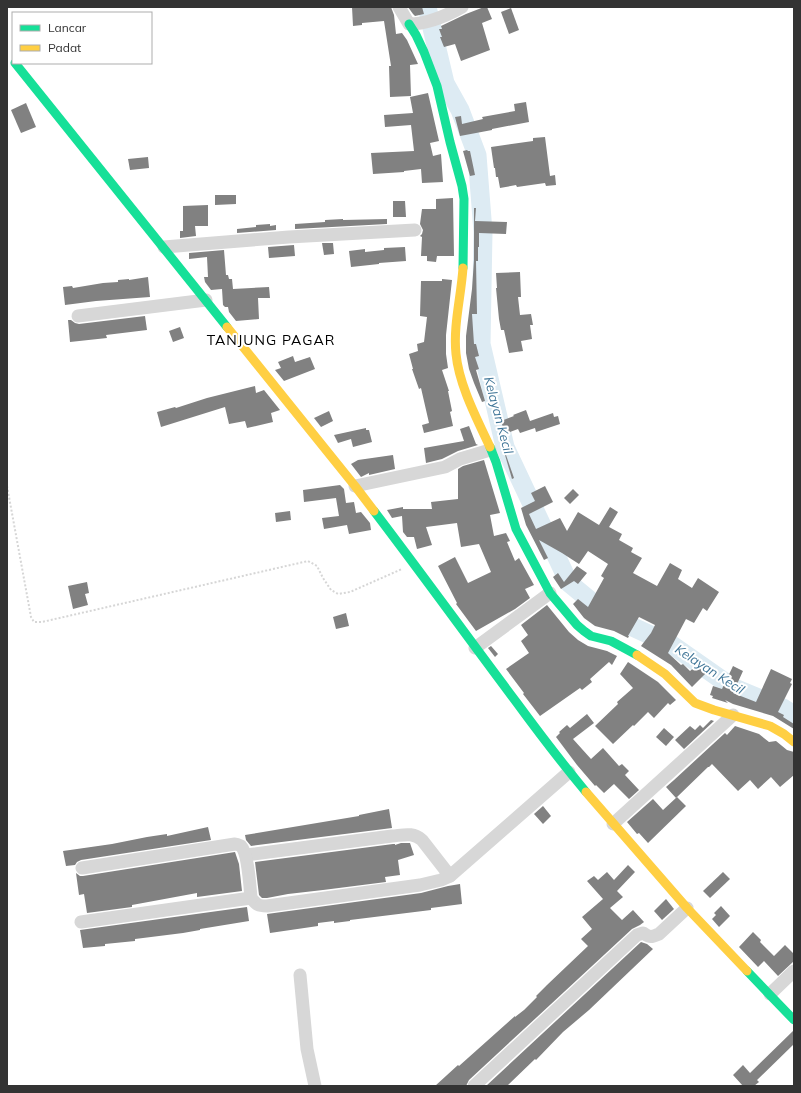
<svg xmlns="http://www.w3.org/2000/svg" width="801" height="1093" font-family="Mulish,sans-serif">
<rect width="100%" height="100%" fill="#fff"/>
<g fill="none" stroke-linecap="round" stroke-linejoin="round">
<!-- river -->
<polyline stroke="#ddebf3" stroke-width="19" points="427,7 445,83 460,110 477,155 483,232 481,344 505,447 569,583 609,616 672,645 732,687 783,708 794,715"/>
</g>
<!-- building -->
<g fill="#818181">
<polygon points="352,7 391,7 394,15 396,34 402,33 407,40 418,64 410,65 411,96 390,97 389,66 391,66 384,21 362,23 362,25 353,26"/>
<polygon points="408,7 422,7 424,14 415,16 413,14"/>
<polygon points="484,7 487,7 492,19 482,23 490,50 461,61 455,44 444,47 440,37 442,37 439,29 442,29 441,26 466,14"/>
<polygon points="511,8 519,30 509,34 501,12"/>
<polygon points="428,93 439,141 430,143 433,156 441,154 443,182 422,183 421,169 404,171 404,172 373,174 371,153 414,151 411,125 385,127 384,115 413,113 410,97"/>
<polygon points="526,102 529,122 492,129 492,130 460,136 455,117 461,116 462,124 483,119 482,117 515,111 514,104"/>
<polygon points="26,103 36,127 21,133 11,110"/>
<polygon points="545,137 550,176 555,175 556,185 546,186 545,183 517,187 516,185 500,188 498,177 496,177 495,168 494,168 491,147 533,141 533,138"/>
<polygon points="467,150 468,151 470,151 475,175 470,176 463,151"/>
<polygon points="148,157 149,168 130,170 128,159"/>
<polygon points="215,195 236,195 236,204 215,205"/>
<polygon points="453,198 454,256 437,256 436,262 427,261 427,256 421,256 422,237 420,236 422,234 423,230 420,224 422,209 436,209 436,199"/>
<polygon points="393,201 405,201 406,217 393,217"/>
<polygon points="208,205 208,226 195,226 196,236 180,238 180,231 183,231 183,206"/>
<polygon points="474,208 476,208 475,221 507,222 506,234 479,233 479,247 478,247 478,261 476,261 477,314 472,314 474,344 476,344 479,356 475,357 479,369 476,370 485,401 482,402 474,383 469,369 466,353 466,336 472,289 474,260"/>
<polygon points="343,219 343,220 387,219 387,224 295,229 295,224 325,222 325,220"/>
<polygon points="270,224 270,226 276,225 276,230 237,233 237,229 256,227 256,225"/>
<polygon points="322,243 333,243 334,254 324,255"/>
<polygon points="294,245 295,256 269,258 268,247"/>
<polygon points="405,247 406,261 379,263 379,264 351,267 349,251 365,249 365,252 384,250 384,248"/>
<polygon points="224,250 226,275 228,275 229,279 232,279 233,289 269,287 270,298 258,298 259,319 236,321 229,312 228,307 225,307 223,305 222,289 211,290 205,282 204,277 208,277 207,257 189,259 189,253"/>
<polygon points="520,272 521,297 518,297 520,315 531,314 533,325 530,325 532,339 521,341 523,351 509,353 504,330 501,330 499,319 496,288 497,288 496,273"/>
<polygon points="148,277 150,297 96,301 65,305 63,287 72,286 73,288 103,283 118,282 118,280 129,279 129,280"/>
<polygon points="442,279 452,280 446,335 446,354 448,368 442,370 449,391 448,391 452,411 450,412 453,426 424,433 422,425 429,423 421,388 419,389 412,369 413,369 409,354 418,351 417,344 424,342 427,317 420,316 421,281 442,281"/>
<polygon points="145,316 147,330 106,335 107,338 70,342 68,320 71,320 75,323 79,324"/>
<polygon points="180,327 184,338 173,342 169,331"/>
<polygon points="293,356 295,362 310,357 315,369 284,381 275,370 281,368 278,362"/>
<polygon points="255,386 256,393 264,390 280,410 271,413 273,422 247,428 245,421 229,424 225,407 161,427 157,412 175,407 176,408 207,398"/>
<polygon points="526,410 530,421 553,413 554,417 558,416 560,424 536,432 535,428 520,433 518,429 505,434 501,421 514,416 513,415"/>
<polygon points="329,411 333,421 321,427 314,418"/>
<polygon points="469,426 476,444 478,445 458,451 442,459 426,463 424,448 464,441 460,429"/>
<polygon points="366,428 366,430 369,430 372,442 353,447 351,439 338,443 334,435"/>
<polygon points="393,455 395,469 369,475 369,473 361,477 351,464 358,460"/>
<polygon points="505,455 506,455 514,478 512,479"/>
<polygon points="484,460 500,513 490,515 494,536 506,533 510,541 507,542 515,561 519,558 534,585 525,589 530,598 515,609 476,631 456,604 457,603 438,566 455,557 468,583 491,572 479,544 461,547 457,523 426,527 432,545 417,549 414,537 407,537 403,532 402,516 392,518 387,510 403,507 403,509 432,509 431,502 458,499 458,469 463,466"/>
<polygon points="340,485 344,489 346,503 354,502 356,513 361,512 370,523 371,530 349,534 347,525 324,529 322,518 339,516 336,498 304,502 303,490"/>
<polygon points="545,486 553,502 529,514 536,529 560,518 567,531 578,512 599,525 610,507 618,512 609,527 622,534 619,540 633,548 631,552 642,558 633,573 657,586 670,563 682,570 678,579 692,588 698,578 719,592 707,611 703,608 694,623 686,619 668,653 681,665 683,664 690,671 697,665 706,673 692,687 671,665 641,646 651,633 655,625 639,617 628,636 629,636 628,638 614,631 595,626 584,618 573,604 578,599 588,607 604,578 601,576 608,564 588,551 579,564 562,553 539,540 548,558 544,560 526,525 521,508 535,501 531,493"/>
<polygon points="573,489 579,495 570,504 564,498"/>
<polygon points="290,511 291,520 276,522 275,513"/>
<polygon points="577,566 587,573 578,584 574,581 561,589 553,577 558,573 564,582"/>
<polygon points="87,582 89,593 85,594 88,605 73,609 68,586"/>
<polygon points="547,605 569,632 578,640 588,646 607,651 617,656 612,665 609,662 590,679 592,682 582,690 580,688 540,716 523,694 524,693 506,669 529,653 521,641 528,635 521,625"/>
<polygon points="346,613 349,626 336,629 333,617"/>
<polygon points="491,646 498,654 495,657 488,648"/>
<polygon points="628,662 658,682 676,700 670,705 668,703 654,718 648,712 634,726 633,725 613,744 595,726 618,704 617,702 633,688 620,674"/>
<polygon points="733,666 743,671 733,693 756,702 771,669 792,679 790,683 792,684 778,712 784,715 783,717 794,724 794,729 773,716 733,704 725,700 728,703 712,698 713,696 710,695 713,686 722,689"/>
<polygon points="587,714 594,723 573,739 591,759 603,748 619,766 622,764 629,771 625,775 639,790 629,799 614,784 604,793 596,785 595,786 577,765 556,737 560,733 559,732 567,725 570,728"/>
<polygon points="711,720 714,721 684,749 675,740 690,726 695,730 700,725 703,728"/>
<polygon points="735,726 759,734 769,742 776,741 787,750 794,752 794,775 780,787 771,777 758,789 750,780 738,791 712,764 709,767 708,767 676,798 666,787 674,780 725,733 727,735"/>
<polygon points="664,728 674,737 666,746 656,737"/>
<polygon points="677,797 686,806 648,843 639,833 637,834 627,822 653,799 663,810"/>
<polygon points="543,806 551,816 543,824 534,814"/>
<polygon points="389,809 392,828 251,846 246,840 245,835 359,816 359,815"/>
<polygon points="208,827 211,840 81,860 77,862 75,865 66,866 63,851 112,844 147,837 167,834 167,836"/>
<polygon points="401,843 410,843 414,855 398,860 400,875 385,877 386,882 323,890 288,894 267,898 262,898 259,895 255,862 393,844 395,844 395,845"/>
<polygon points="235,852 239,864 242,891 197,897 197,893 132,905 132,907 87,913 84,894 79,895 76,873 80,876 83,876"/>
<polygon points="628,865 635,872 617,891 623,897 610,908 622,920 633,910 644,922 640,925 632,929 469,1080 466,1086 435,1086 458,1065 459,1066 515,1016 515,1017 524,1010 537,997 536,996 547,985 588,946 581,939 592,929 582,917 603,899 587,881 594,876 598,880 607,872 614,880"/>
<polygon points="723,872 730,879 710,898 703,891"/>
<polygon points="460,884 462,904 431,908 431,910 350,920 350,921 334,923 334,921 318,923 318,926 270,933 267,914 421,893 448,886"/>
<polygon points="666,899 674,909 662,920 654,911"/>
<polygon points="721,906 730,916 719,927 712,919 716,915 714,913"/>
<polygon points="247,907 249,921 200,929 200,930 183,933 135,939 135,941 105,944 105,946 83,948 80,930"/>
<polygon points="753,932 761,940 760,942 774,956 785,945 794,954 794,961 778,976 764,961 758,967 739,947"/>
<polygon points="641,942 647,944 653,949 589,1010 563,1032 536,1060 535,1059 507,1086 486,1086"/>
<polygon points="794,1030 794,1044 757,1080 759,1082 754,1086 743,1086 733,1075 743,1065 750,1073"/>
</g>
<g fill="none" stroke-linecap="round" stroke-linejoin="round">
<!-- path -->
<polyline stroke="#d6d6d6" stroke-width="2" stroke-dasharray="2 2" stroke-linecap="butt" points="7,486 31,617 34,622 42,622 308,561 317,566 323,578 331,590 338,594 350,592 402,569"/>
<!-- street -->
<g stroke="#d7d7d7" stroke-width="13">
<path d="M 399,7 L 409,24 C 427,24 446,16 462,7"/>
<polyline points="164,247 289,237 415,230"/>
<polyline points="78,316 206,300"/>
<polyline points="355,486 445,467 460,459 490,450"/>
<polyline points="475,648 550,593"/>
<polyline points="613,824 733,715"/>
<path d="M 246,855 L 392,836 C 404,835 413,832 422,840 L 450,876"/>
<path d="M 82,868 L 235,844 C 237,844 239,845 241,846 C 248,853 250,887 251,898 C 257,905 258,906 267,906 L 420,885 L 441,880 L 450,876 L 569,772"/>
<polyline points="81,922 251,898"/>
<polyline points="300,975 307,1049 315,1086"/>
<polyline points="770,994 794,971"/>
<path d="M 474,1086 L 637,935 L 643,933 C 650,937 650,938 659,934 L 687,908"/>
</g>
<!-- fast -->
<g stroke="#16e098" stroke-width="9">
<polyline points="409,24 416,35 424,52 437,86 450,142 462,186 464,199 463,268"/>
<polyline points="15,63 227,327"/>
<polyline points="490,447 496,462 516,529 550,593 577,625 584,631 591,636 611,641 637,655"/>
<path d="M 374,511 C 422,574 469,639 517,703 C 539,733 562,763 586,792"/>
<polyline points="747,971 794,1020"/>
</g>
<!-- slow -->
<g stroke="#ffcf43" stroke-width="9">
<path d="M 463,268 C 461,297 453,326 456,354 C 459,385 477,419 490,447"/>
<polyline points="227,327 355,486 374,511"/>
<polyline points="637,655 665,674 695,703 714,710 770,726 784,734 794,742"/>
<polyline points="586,792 687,908 747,971"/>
</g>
</g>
<g text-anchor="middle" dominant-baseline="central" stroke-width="4" stroke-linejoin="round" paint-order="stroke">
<!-- water labels -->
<g font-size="13" font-style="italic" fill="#3f7597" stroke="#fff">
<text transform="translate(499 415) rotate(75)">Kelayan Kecil</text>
<text transform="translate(710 669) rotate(33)">Kelayan Kecil</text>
</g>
<!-- quarter labels -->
<g font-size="14" letter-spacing="1" fill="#000" stroke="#fff">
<text x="271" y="340">TANJUNG PAGAR</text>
</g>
</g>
<!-- border -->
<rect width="801" height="1093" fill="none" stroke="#333333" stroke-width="16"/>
<!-- legend -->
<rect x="12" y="12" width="140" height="52" fill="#ffffff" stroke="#adadad"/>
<rect x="20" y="25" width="20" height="6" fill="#16e098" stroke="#adadad"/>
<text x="48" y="32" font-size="12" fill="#333333">Lancar</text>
<rect x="20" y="45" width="20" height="6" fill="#ffcf43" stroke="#adadad"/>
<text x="48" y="52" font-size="12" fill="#333333">Padat</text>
</svg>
